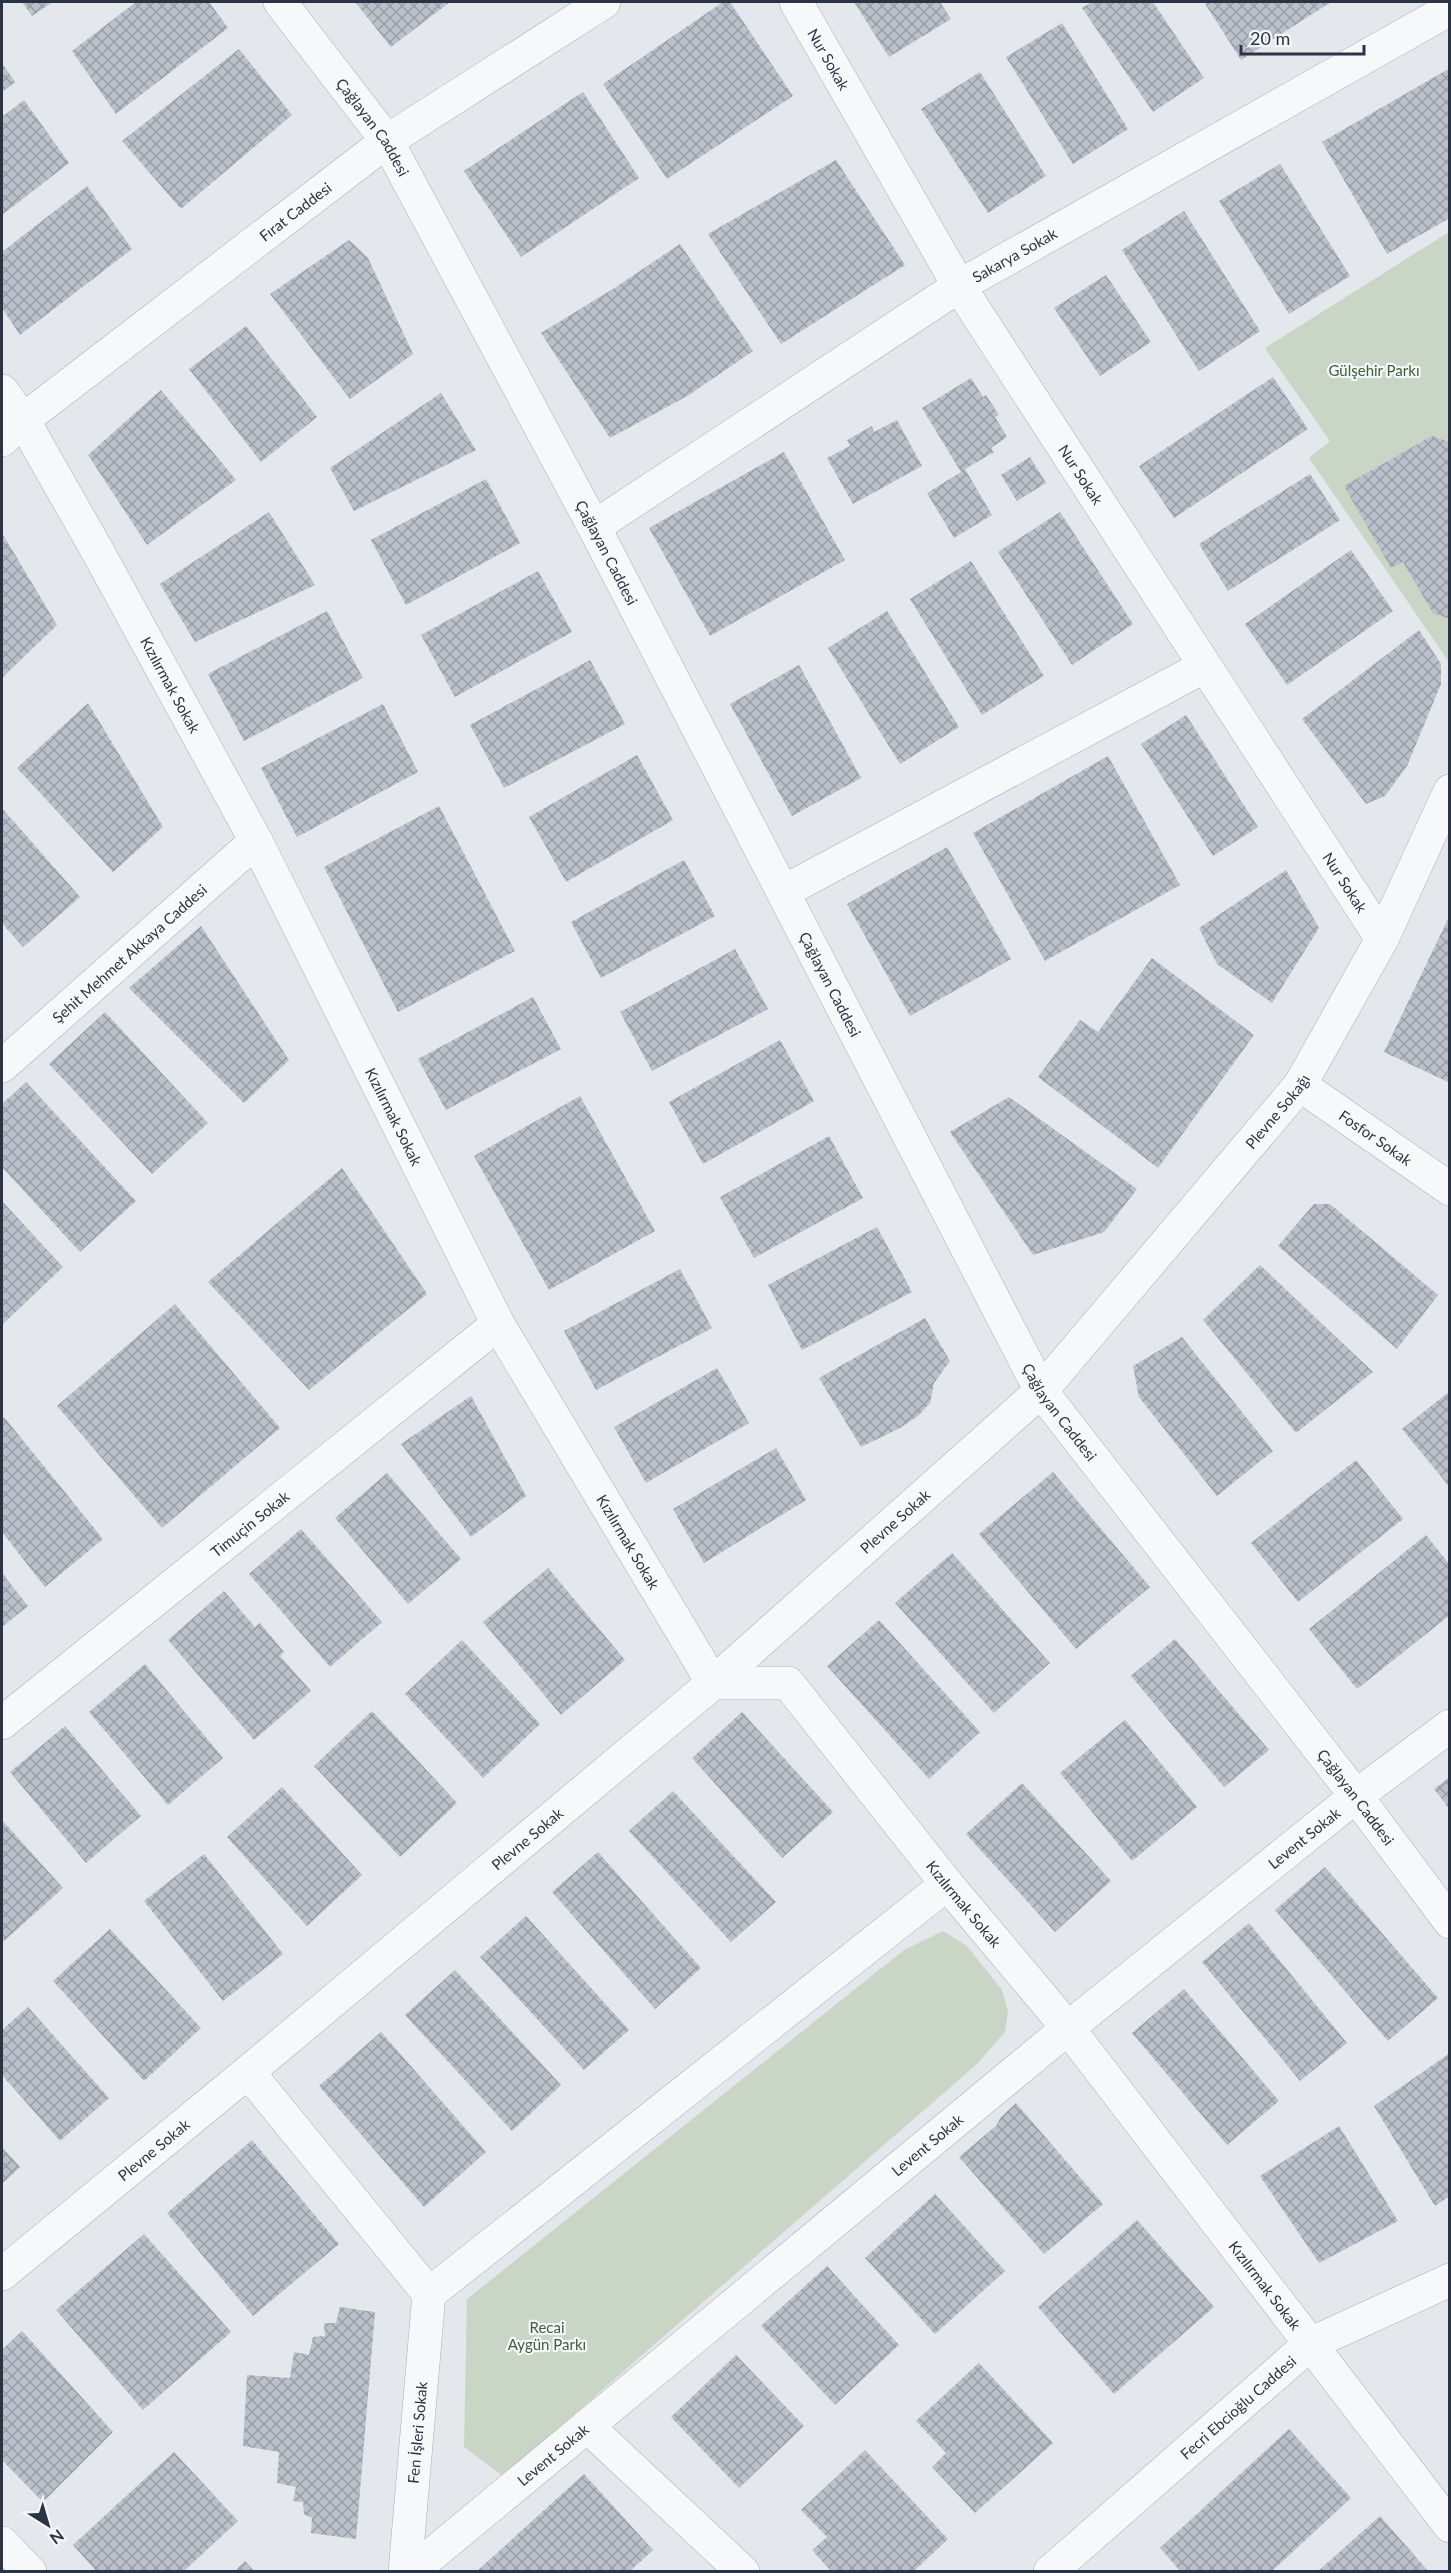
<svg xmlns="http://www.w3.org/2000/svg" width="1451" height="2573" font-family="Lato,sans-serif">
<defs>
<pattern id="building-cross-hatch" width="8" height="8" patternUnits="userSpaceOnUse" patternTransform="scale(1.5)"><rect width="8" height="8" fill="#bbc0ca"/><path d="M0 0l8 8M0 8l8-8" fill="none" stroke="#989da6"/></pattern>
</defs>
<rect width="100%" height="100%" fill="#e4e7ec"/>
<!-- green -->
<g fill="#c9d6c5">
<polygon points="1449,232 1449,662 1309,458 1330,441 1265,348"/>
<polygon points="943,1931 967,1946 1002,1990 1008,2012 1005,2032 977,2064 503,2476 464,2447 467,2299 904,1950"/>
</g>
<!-- building -->
<g fill="url(#building-cross-hatch)">
<polygon points="22,2 53,2 32,16"/>
<polygon points="136,2 209,2 228,28 116,114 72,51"/>
<polygon points="355,2 450,2 391,47"/>
<polygon points="723,2 730,2 793,96 667,179 603,84"/>
<polygon points="854,2 940,2 951,19 889,57"/>
<polygon points="1092,2 1153,2 1204,78 1153,112 1082,8"/>
<polygon points="1204,2 1331,2 1241,60"/>
<polygon points="1062,23 1128,129 1073,164 1006,57"/>
<polygon points="239,49 292,115 181,209 122,141"/>
<polygon points="2,63 15,82 2,92"/>
<polygon points="1450,68 1450,218 1387,254 1322,142"/>
<polygon points="980,72 1046,176 988,213 921,109"/>
<polygon points="583,92 639,178 521,257 464,171"/>
<polygon points="24,100 69,163 2,215 2,117"/>
<polygon points="836,160 905,265 781,344 708,234"/>
<polygon points="1280,164 1350,276 1289,314 1219,201"/>
<polygon points="87,186 132,249 20,335 2,308 2,252"/>
<polygon points="1184,211 1260,331 1199,371 1122,250"/>
<polygon points="349,240 368,258 413,354 350,399 270,294"/>
<polygon points="680,244 753,351 689,395 610,438 541,333 616,287"/>
<polygon points="1106,275 1151,342 1100,376 1054,308"/>
<polygon points="246,326 317,417 261,462 189,369"/>
<polygon points="1273,377 1308,429 1174,518 1139,466"/>
<polygon points="971,378 983,397 986,395 999,415 995,417 1007,437 991,448 994,452 965,469 992,515 954,538 927,493 961,472 922,408"/>
<polygon points="161,390 236,480 147,545 88,455"/>
<polygon points="441,393 476,450 354,511 330,468"/>
<polygon points="897,420 922,466 853,504 827,458 850,446 847,440 872,426 874,432"/>
<polygon points="1432,436 1450,442 1450,619 1433,613 1403,562 1391,568 1344,486"/>
<polygon points="784,452 845,560 710,636 649,528"/>
<polygon points="1030,457 1046,483 1017,501 1001,475"/>
<polygon points="1310,474 1340,520 1228,591 1199,544"/>
<polygon points="486,479 520,543 406,605 371,540"/>
<polygon points="269,512 315,585 195,642 160,584"/>
<polygon points="1060,512 1133,624 1072,665 998,552"/>
<polygon points="2,533 57,625 2,678"/>
<polygon points="1351,550 1393,611 1287,685 1245,624"/>
<polygon points="971,561 1044,676 982,715 910,599"/>
<polygon points="538,571 572,632 455,697 421,635"/>
<polygon points="327,611 363,678 244,741 208,674"/>
<polygon points="887,611 959,727 900,764 828,648"/>
<polygon points="1419,630 1441,664 1441,684 1407,766 1385,796 1366,804 1302,719"/>
<polygon points="590,660 625,724 504,788 470,725"/>
<polygon points="799,665 861,778 792,816 730,704"/>
<polygon points="88,703 163,827 113,872 17,768"/>
<polygon points="383,704 418,772 297,837 261,768"/>
<polygon points="1186,715 1258,827 1213,856 1141,744"/>
<polygon points="637,755 673,820 566,882 529,817"/>
<polygon points="1108,756 1180,885 1045,961 973,833"/>
<polygon points="439,806 515,951 398,1012 324,867"/>
<polygon points="2,808 80,897 23,947 2,923"/>
<polygon points="947,847 1011,959 910,1016 847,904"/>
<polygon points="684,860 715,916 601,978 571,922"/>
<polygon points="1286,870 1319,928 1272,1003 1217,964 1199,928"/>
<polygon points="1450,915 1450,1083 1384,1052"/>
<polygon points="201,926 289,1060 244,1103 129,988"/>
<polygon points="735,949 768,1009 652,1071 620,1012"/>
<polygon points="1152,958 1254,1035 1158,1168 1038,1077 1080,1020 1098,1032"/>
<polygon points="533,997 561,1049 446,1110 418,1059"/>
<polygon points="105,1012 208,1123 152,1174 49,1064"/>
<polygon points="780,1040 814,1101 703,1164 669,1102"/>
<polygon points="26,1082 136,1201 80,1252 2,1167 2,1104"/>
<polygon points="580,1096 655,1231 549,1290 474,1156"/>
<polygon points="1009,1097 1137,1189 1104,1232 1033,1255 950,1132"/>
<polygon points="829,1136 863,1198 754,1258 720,1197"/>
<polygon points="342,1168 427,1294 309,1390 208,1282"/>
<polygon points="2,1201 63,1267 2,1325"/>
<polygon points="1314,1204 1330,1204 1438,1295 1397,1349 1278,1246"/>
<polygon points="877,1227 912,1292 802,1350 768,1285"/>
<polygon points="1260,1265 1373,1372 1296,1433 1203,1320"/>
<polygon points="680,1269 712,1328 596,1390 564,1331"/>
<polygon points="175,1304 280,1428 162,1528 57,1406"/>
<polygon points="925,1318 950,1361 934,1383 930,1403 918,1416 900,1428 861,1447 819,1378"/>
<polygon points="1182,1337 1273,1451 1217,1496 1139,1397 1133,1366"/>
<polygon points="717,1368 749,1423 646,1483 614,1427"/>
<polygon points="1450,1391 1450,1484 1448,1485 1402,1429"/>
<polygon points="471,1396 526,1496 471,1537 401,1444"/>
<polygon points="4,1417 103,1539 45,1587 2,1532 2,1419"/>
<polygon points="776,1448 806,1500 704,1563 673,1509"/>
<polygon points="1356,1460 1403,1519 1298,1602 1251,1543"/>
<polygon points="1053,1472 1150,1587 1076,1649 979,1534"/>
<polygon points="387,1473 461,1559 408,1604 335,1518"/>
<polygon points="301,1529 382,1622 330,1667 249,1574"/>
<polygon points="1426,1535 1450,1565 1450,1615 1357,1689 1309,1629"/>
<polygon points="952,1553 1050,1663 994,1713 895,1603"/>
<polygon points="548,1568 625,1660 561,1715 483,1622"/>
<polygon points="2,1573 28,1606 2,1627"/>
<polygon points="224,1591 255,1627 260,1623 284,1652 280,1656 311,1691 254,1740 168,1640"/>
<polygon points="879,1620 980,1732 929,1779 827,1666"/>
<polygon points="1175,1639 1269,1750 1224,1787 1131,1676"/>
<polygon points="462,1640 540,1724 483,1778 405,1694"/>
<polygon points="145,1664 223,1758 168,1805 89,1712"/>
<polygon points="372,1711 457,1803 400,1857 314,1766"/>
<polygon points="742,1712 833,1812 782,1858 692,1758"/>
<polygon points="1125,1720 1197,1807 1132,1861 1060,1773"/>
<polygon points="65,1726 141,1816 86,1863 10,1772"/>
<polygon points="1450,1777 1450,1810 1434,1789"/>
<polygon points="1022,1783 1111,1881 1055,1932 966,1834"/>
<polygon points="282,1787 362,1875 307,1926 227,1837"/>
<polygon points="673,1791 776,1902 731,1942 629,1831"/>
<polygon points="2,1820 63,1888 4,1941 2,1938"/>
<polygon points="598,1852 701,1968 655,2009 552,1892"/>
<polygon points="204,1854 283,1954 223,2001 144,1901"/>
<polygon points="1325,1867 1438,1998 1388,2041 1275,1910"/>
<polygon points="526,1916 629,2030 584,2070 480,1957"/>
<polygon points="1249,1923 1347,2043 1300,2081 1202,1962"/>
<polygon points="110,1929 201,2028 144,2081 53,1981"/>
<polygon points="455,1970 561,2085 512,2131 405,2015"/>
<polygon points="1184,1989 1279,2101 1227,2145 1132,2033"/>
<polygon points="28,2007 109,2098 60,2141 2,2075 2,2030"/>
<polygon points="381,2032 486,2152 424,2207 319,2086"/>
<polygon points="1450,2053 1450,2196 1435,2206 1374,2106"/>
<polygon points="1016,2103 1103,2204 1044,2254 959,2157 996,2126 1001,2117"/>
<polygon points="1339,2126 1398,2221 1319,2263 1260,2176"/>
<polygon points="252,2140 339,2244 253,2316 167,2213"/>
<polygon points="2,2147 20,2167 2,2184"/>
<polygon points="935,2194 1005,2271 935,2334 865,2258"/>
<polygon points="1137,2220 1214,2307 1114,2394 1038,2307"/>
<polygon points="144,2234 231,2332 143,2410 56,2310"/>
<polygon points="827,2266 899,2345 835,2405 761,2326"/>
<polygon points="340,2307 375,2312 356,2539 311,2533 312,2518 304,2514 303,2502 293,2501 296,2487 277,2483 279,2452 243,2446 247,2375 290,2378 294,2352 309,2355 313,2337 325,2336 324,2323 336,2323"/>
<polygon points="22,2331 113,2432 43,2502 2,2460 2,2350"/>
<polygon points="736,2355 804,2426 739,2488 671,2417"/>
<polygon points="979,2363 1053,2443 975,2513 932,2467 946,2453 916,2421"/>
<polygon points="1289,2429 1351,2498 1271,2572 1181,2572 1160,2548"/>
<polygon points="865,2450 948,2539 913,2572 832,2572 812,2550 827,2537 801,2510"/>
<polygon points="174,2452 238,2521 183,2572 97,2572 73,2545"/>
<polygon points="584,2474 653,2550 629,2572 476,2572"/>
<polygon points="1380,2516 1429,2572 1317,2572"/>
<polygon points="245,2561 255,2572 234,2572"/>
</g>
<g fill="none" stroke-linecap="round" stroke-linejoin="round">
<defs>
<g id="minor">
<path id="s1" d="M 796,2 L 959,286 L 1382,939"/>
<path id="s2" d="M 2,391 L 23,420 L 98,552 L 256,841 L 498,1324 L 713,1683 L 788,1683 L 947,1884 L 1068,2028 L 1450,2526"/>
<path id="s3" d="M 594,527 L 959,286 L 1450,9"/>
<polyline points="783,892 1205,666"/>
<path id="s4" d="M 2,1066 L 256,841"/>
<path id="s5" d="M 1300,1085 L 1450,1189"/>
<path id="s6" d="M 2,1723 L 498,1324"/>
<polyline points="248,2072 429,2294 947,1884"/>
<polyline points="587,2426 743,2572"/>
<path id="s7" d="M 405,2572 L 429,2294"/>
<path id="s8" d="M 411,2572 L 1068,2028 L 1356,1796 L 1450,1726"/>
</g>
<g id="tertiary">
<path id="s9" d="M 280,2 L 387,141 L 594,527 L 1041,1391 L 1356,1796 L 1450,1922"/>
<path id="s10" d="M 2,440 L 23,420 L 387,141 L 604,2"/>
<path id="s11" d="M 2,2274 L 248,2072 L 713,1683 L 1041,1391 L 1300,1085 L 1382,939 L 1450,791"/>
<polyline points="2,2543 30,2572"/>
<path id="s12" d="M 1050,2572 L 1310,2344 L 1450,2280"/>
</g>
</defs>
<!-- minor casing -->
<use href="#minor" stroke="#a9aeb7" stroke-width="34"/>
<!-- tertiary casing -->
<use href="#tertiary" stroke="#a9aeb7" stroke-width="34"/>
<!-- minor -->
<use href="#minor" stroke="#f7f8fa" stroke-width="33"/>
<!-- tertiary -->
<use href="#tertiary" stroke="#f7f8fa" stroke-width="33"/>
</g>
<g text-anchor="middle" dominant-baseline="central" stroke-width="4.5" stroke-linejoin="round" paint-order="stroke">
<!-- street labels -->
<g font-size="15" fill="#2b3445" stroke="#f4f6f9">
<text stroke="none"><textPath href="#s1" startOffset="66">Nur Sokak</textPath></text>
<text stroke="none"><textPath href="#s9" startOffset="156">Çağlayan Caddesi</textPath></text>
<text stroke="none"><textPath href="#s10" startOffset="372">Fırat Caddesi</textPath></text>
<text stroke="none"><textPath href="#s3" startOffset="501">Sakarya Sokak</textPath></text>
<text stroke="none"><textPath href="#s1" startOffset="552">Nur Sokak</textPath></text>
<text stroke="none"><textPath href="#s9" startOffset="642">Çağlayan Caddesi</textPath></text>
<text stroke="none"><textPath href="#s2" startOffset="339">Kızılırmak Sokak</textPath></text>
<text stroke="none"><textPath href="#s1" startOffset="1038">Nur Sokak</textPath></text>
<text stroke="none"><textPath href="#s4" startOffset="170">Şehit Mehmet Akkaya Caddesi</textPath></text>
<text stroke="none"><textPath href="#s9" startOffset="1128">Çağlayan Caddesi</textPath></text>
<text stroke="none"><textPath href="#s11" startOffset="1730">Plevne Sokağı</textPath></text>
<text stroke="none"><textPath href="#s2" startOffset="825">Kızılırmak Sokak</textPath></text>
<text stroke="none"><textPath href="#s5" startOffset="92">Fosfor Sokak</textPath></text>
<text stroke="none"><textPath href="#s9" startOffset="1614">Çağlayan Caddesi</textPath></text>
<text stroke="none"><textPath href="#s11" startOffset="1168">Plevne Sokak</textPath></text>
<text stroke="none"><textPath href="#s6" startOffset="318">Timuçin Sokak</textPath></text>
<text stroke="none"><textPath href="#s2" startOffset="1311">Kızılırmak Sokak</textPath></text>
<text stroke="none"><textPath href="#s9" startOffset="2100">Çağlayan Caddesi</textPath></text>
<text stroke="none"><textPath href="#s8" startOffset="1156">Levent Sokak</textPath></text>
<text stroke="none"><textPath href="#s11" startOffset="682">Plevne Sokak</textPath></text>
<text stroke="none"><textPath href="#s2" startOffset="1833">Kızılırmak Sokak</textPath></text>
<text stroke="none"><textPath href="#s8" startOffset="670">Levent Sokak</textPath></text>
<text stroke="none"><textPath href="#s11" startOffset="196">Plevne Sokak</textPath></text>
<text stroke="none"><textPath href="#s2" startOffset="2319">Kızılırmak Sokak</textPath></text>
<text stroke="none"><textPath href="#s12" startOffset="250">Fecri Ebcioğlu Caddesi</textPath></text>
<text stroke="none"><textPath href="#s7" startOffset="140">Fen İşleri Sokak</textPath></text>
<text stroke="none"><textPath href="#s8" startOffset="184">Levent Sokak</textPath></text>
</g>
<!-- park labels -->
<g font-size="15" fill="#3f6138" stroke="#f4f6f9">
<text x="1374" y="370">Gülşehir Parkı</text>
<text x="547" y="2327">Recai<tspan x="547" dy="17">Aygün Parkı</tspan></text>
</g>
</g>
<!-- border -->
<rect width="1451" height="2573" fill="none" stroke="#2b3445" stroke-width="6"/>
<!-- north arrow -->
<g transform="translate(48 2525) rotate(143)" stroke="#f4f6f9" stroke-width="4.5" paint-order="stroke">
<path d="M0-4.5L10 22L0 15L-10 22Z" fill="#2b3445"/>
<text y="-9" font-size="16" font-weight="bold" text-anchor="middle" fill="#2b3445">N</text>
</g>
<!-- scale -->
<path d="M1241 45v9h123v-9" fill="none" stroke="#2b3445" stroke-width="3"/>
<text x="1250" y="45" font-size="18" fill="#2b3445" stroke="#f4f6f9" stroke-width="4.5" paint-order="stroke">20 m</text>
</svg>
